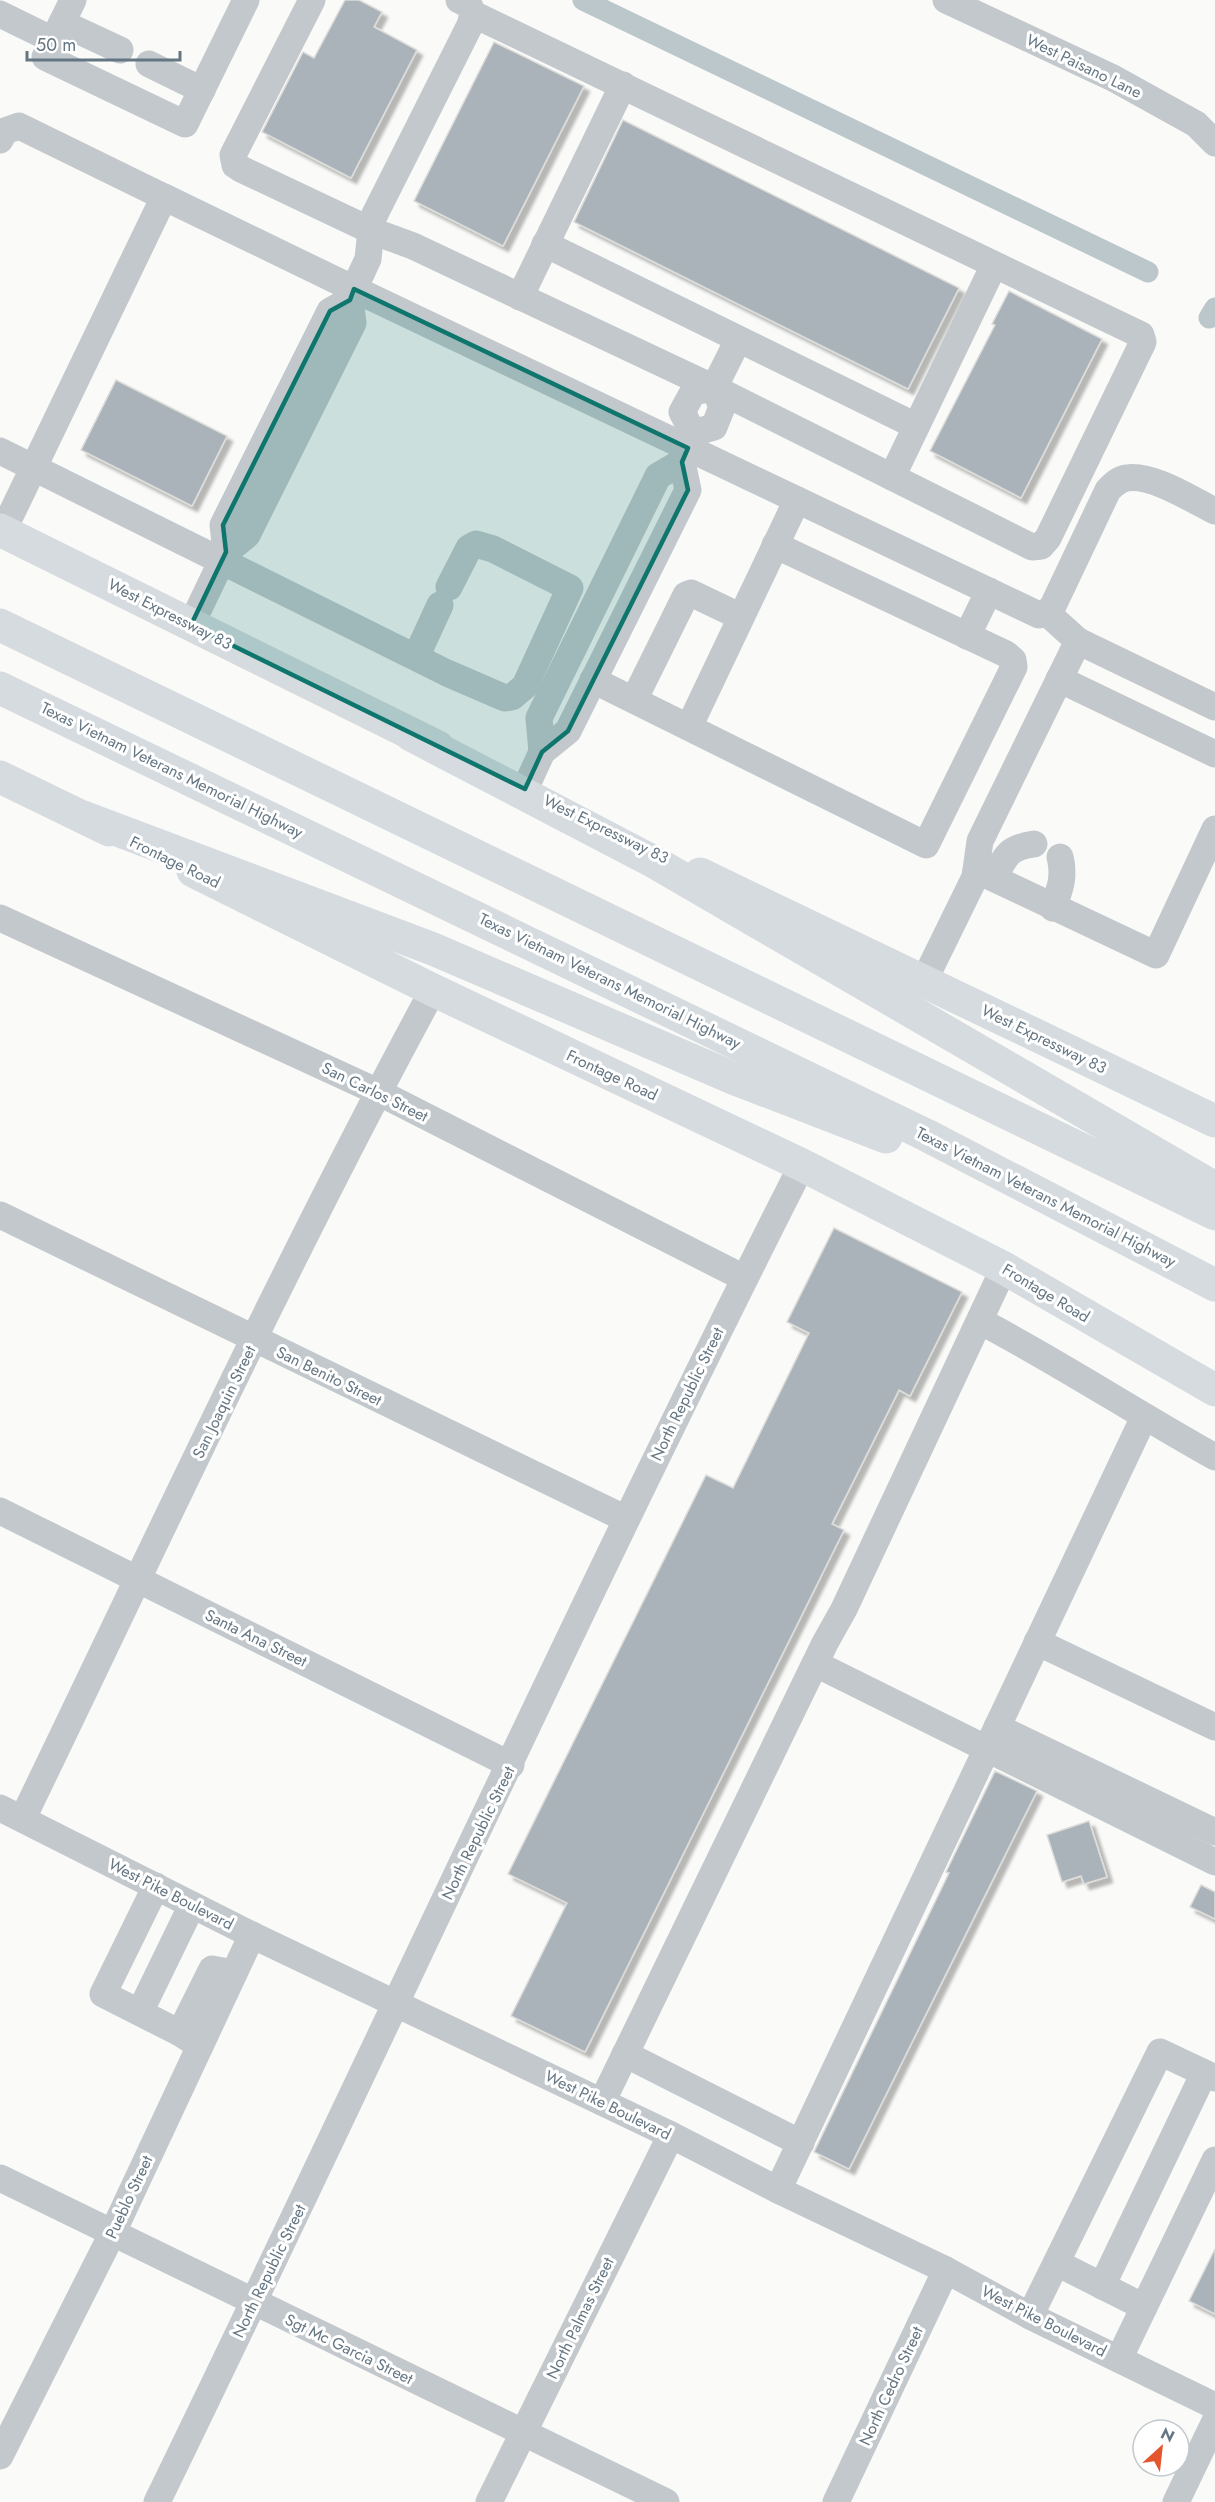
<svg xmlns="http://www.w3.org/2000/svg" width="1215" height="2502" font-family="Jost,sans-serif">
<defs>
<filter id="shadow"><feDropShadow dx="5.5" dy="5.5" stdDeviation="1.5" flood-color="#0004"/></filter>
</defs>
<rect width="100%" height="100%" fill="#fafaf8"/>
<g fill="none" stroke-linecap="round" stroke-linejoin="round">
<!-- canal -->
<g stroke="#bbc7cb" stroke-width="21">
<polyline points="583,0 1148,272"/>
<polyline points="1209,318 1215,308"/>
</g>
</g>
<!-- building -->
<g fill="#aab3b9" stroke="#dcdcda" stroke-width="1.5" filter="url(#shadow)">
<polygon points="345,0 359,0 382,12 374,27 417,50 351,178 262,132 303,52 314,58"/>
<polygon points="494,42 584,86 503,246 414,201"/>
<polygon points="623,120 959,288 908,389 574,222"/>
<polygon points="1009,291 1102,339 1021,498 930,451 995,325 992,324"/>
<polygon points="116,380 227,436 192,506 81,450"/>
<polygon points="834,1228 962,1292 910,1396 899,1390 832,1524 844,1530 585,2052 511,2016 567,1903 508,1874 706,1475 733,1488 809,1333 787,1322"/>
<polygon points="995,1771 1037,1791 849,2169 814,2152 949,1873 946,1872"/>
<polygon points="1089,1821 1107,1877 1084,1884 1081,1876 1062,1882 1047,1835"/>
<polygon points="1201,1885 1215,1892 1215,1919 1190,1907"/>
<polygon points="1215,2249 1215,2314 1189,2301"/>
</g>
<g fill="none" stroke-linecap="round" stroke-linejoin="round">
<!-- minor -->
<g stroke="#c3c8cc" stroke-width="27">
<polyline points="73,0 45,57 185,124 246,0"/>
<polyline points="312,0 233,155 235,165 241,169 372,231 413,246 714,388 1032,547 1041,546 1048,538 1143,342 1141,335 473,14"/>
<polyline points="946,0 1113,78 1196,124 1215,143"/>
<polyline points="0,14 53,40"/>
<polyline points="62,23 120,50"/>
<polyline points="149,64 202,90"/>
<polyline points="0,140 5,131 19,126 164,197 3,531"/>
<polyline points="164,197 354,289 368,259 372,220 470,25 473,14 469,5 459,0"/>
<polyline points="545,244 916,426"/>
<polyline points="520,297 623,85"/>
<polyline points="714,388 738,340"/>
<polyline points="693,433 714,427 722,407 714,388"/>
<polyline points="0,451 447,673 505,698 512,697 525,686 570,588 493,549 476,544 469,548 449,587"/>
<polyline points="892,477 994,265"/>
<polyline points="226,552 223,525 330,311 350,300"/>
<path d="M 191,625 L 226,552 L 247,535 L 353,323 L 350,300 L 354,289 L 1039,615 L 1051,610 L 1108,490 C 1114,484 1119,479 1127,478 C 1153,474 1192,500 1215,511"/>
<polyline points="967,636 989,591"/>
<polyline points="1078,641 1215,707"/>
<polyline points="416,657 440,605"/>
<polyline points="1059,679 1215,754"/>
<polyline points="593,680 926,845 1014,667 1013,660 1006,654 775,545"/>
<polyline points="634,700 686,595 691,593 741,617"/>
<polyline points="689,727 797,500"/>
<polyline points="542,752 539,718 658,476 682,462"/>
<polyline points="525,789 542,752 568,731 688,490 682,462 693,433 682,412 693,392 714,388"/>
<polyline points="976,870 1156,955 1215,829"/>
<path d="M 994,878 C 1006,856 1007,848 1034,844"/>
<path d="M 1053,908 C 1060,889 1065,877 1060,857"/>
<polyline points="0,918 378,1092 744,1278"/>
<polyline points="924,981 975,877 980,841 1078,641 1046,612"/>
<polyline points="0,1215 626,1519"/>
<path d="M 980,1321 C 1060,1363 1136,1413 1215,1457"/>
<polyline points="0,1511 511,1765"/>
<polyline points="1037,1642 1215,1727"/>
<polyline points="816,1664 1215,1862"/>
<polyline points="997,1727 1215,1832"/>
<polyline points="0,1808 252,1935 671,2135 778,2190 946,2270 1030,2316 1215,2406"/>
<path d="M 23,1818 C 157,1541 286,1261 433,990"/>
<polyline points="156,1886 103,1994 180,2033 200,2046"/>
<polyline points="140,2012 192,1905"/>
<polyline points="180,2033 212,1969 234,1973"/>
<polyline points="625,2054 801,2143"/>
<polyline points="602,2102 825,1643 844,1609 1004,1268"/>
<polyline points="0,2178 666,2502"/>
<polyline points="778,2190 1144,1417"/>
<polyline points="1057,2263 1144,2307"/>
<polyline points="1102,2286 1204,2073"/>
<polyline points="1030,2316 1160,2052 1215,2078"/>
<polyline points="1119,2359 1215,2160"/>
<polyline points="0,2456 112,2234 252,1935"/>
<path d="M 157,2502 C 374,2057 578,1606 802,1165"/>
<polyline points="489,2502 671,2135"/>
<polyline points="836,2502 946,2270"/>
<polyline points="1176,2502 1215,2421"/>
</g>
<!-- major -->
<g stroke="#d6dbdf" stroke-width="33">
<polyline points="0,530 438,747"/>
<polyline points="0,777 109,830"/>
<polyline points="193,871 433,990 802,1165 1004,1268 1215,1390"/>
<polyline points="700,874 1215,1121"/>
</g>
<!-- highway -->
<g stroke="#d6dbdf" stroke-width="33">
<polyline points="0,625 1215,1214"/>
<polyline points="0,688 926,1135 1215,1285"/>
<polyline points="411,735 656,863 1215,1188"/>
<polyline points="83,817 433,949 733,1078 886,1137"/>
</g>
</g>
<!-- marked area -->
<path fill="#0f766e" fill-opacity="0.2" stroke="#0f766e" stroke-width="4.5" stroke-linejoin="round" d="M 354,289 L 688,448 L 682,462 L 688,490 L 568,731 L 542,752 L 525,789 L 191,625 L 226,552 L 223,525 L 330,311 L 350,300 Z"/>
<g text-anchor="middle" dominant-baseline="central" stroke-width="6" stroke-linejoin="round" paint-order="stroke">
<!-- street labels -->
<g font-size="16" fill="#657683" stroke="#fff">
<text transform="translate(1084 66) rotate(26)">West Paisano Lane</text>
<text transform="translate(170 614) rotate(27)">West Expressway 83</text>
<text transform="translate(172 770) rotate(26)">Texas Vietnam Veterans Memorial Highway</text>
<text transform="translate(606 829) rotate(26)">West Expressway 83</text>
<text transform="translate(175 862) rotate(26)">Frontage Road</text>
<text transform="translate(610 981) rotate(26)">Texas Vietnam Veterans Memorial Highway</text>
<text transform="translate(1044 1039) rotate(26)">West Expressway 83</text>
<text transform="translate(612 1075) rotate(25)">Frontage Road</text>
<text transform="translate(375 1092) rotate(26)">San Carlos Street</text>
<text transform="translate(1046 1197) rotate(27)">Texas Vietnam Veterans Memorial Highway</text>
<text transform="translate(1046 1293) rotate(31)">Frontage Road</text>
<text transform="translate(329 1376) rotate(26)">San Benito Street</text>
<text transform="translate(687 1394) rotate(-64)">North Republic Street</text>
<text transform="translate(224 1402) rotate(-64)">San Joaquin Street</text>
<text transform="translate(256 1638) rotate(26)">Santa Ana Street</text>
<text transform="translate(478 1833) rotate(-64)">North Republic Street</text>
<text transform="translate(171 1894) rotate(27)">West Pike Boulevard</text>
<text transform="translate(608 2105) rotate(26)">West Pike Boulevard</text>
<text transform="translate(129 2197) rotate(-65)">Pueblo Street</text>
<text transform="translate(269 2271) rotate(-64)">North Republic Street</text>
<text transform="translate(580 2318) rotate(-64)">North Palmas Street</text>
<text transform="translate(1044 2321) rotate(27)">West Pike Boulevard</text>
<text transform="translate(349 2349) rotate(26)">Sgt Mc Garcia Street</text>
<text transform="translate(891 2386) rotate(-65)">North Cedro Street</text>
</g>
</g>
<!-- north arrow -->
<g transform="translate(1161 2448) rotate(27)"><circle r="28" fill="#ffffff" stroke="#c1c8cd" stroke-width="1.5"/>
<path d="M0-4.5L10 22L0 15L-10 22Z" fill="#e4572e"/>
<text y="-9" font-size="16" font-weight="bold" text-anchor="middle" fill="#657683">N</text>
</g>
<!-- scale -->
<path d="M27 51v9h153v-9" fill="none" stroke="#657683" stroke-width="3"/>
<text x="36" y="51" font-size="18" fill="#657683" stroke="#ffffff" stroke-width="4.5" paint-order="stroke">50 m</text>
</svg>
